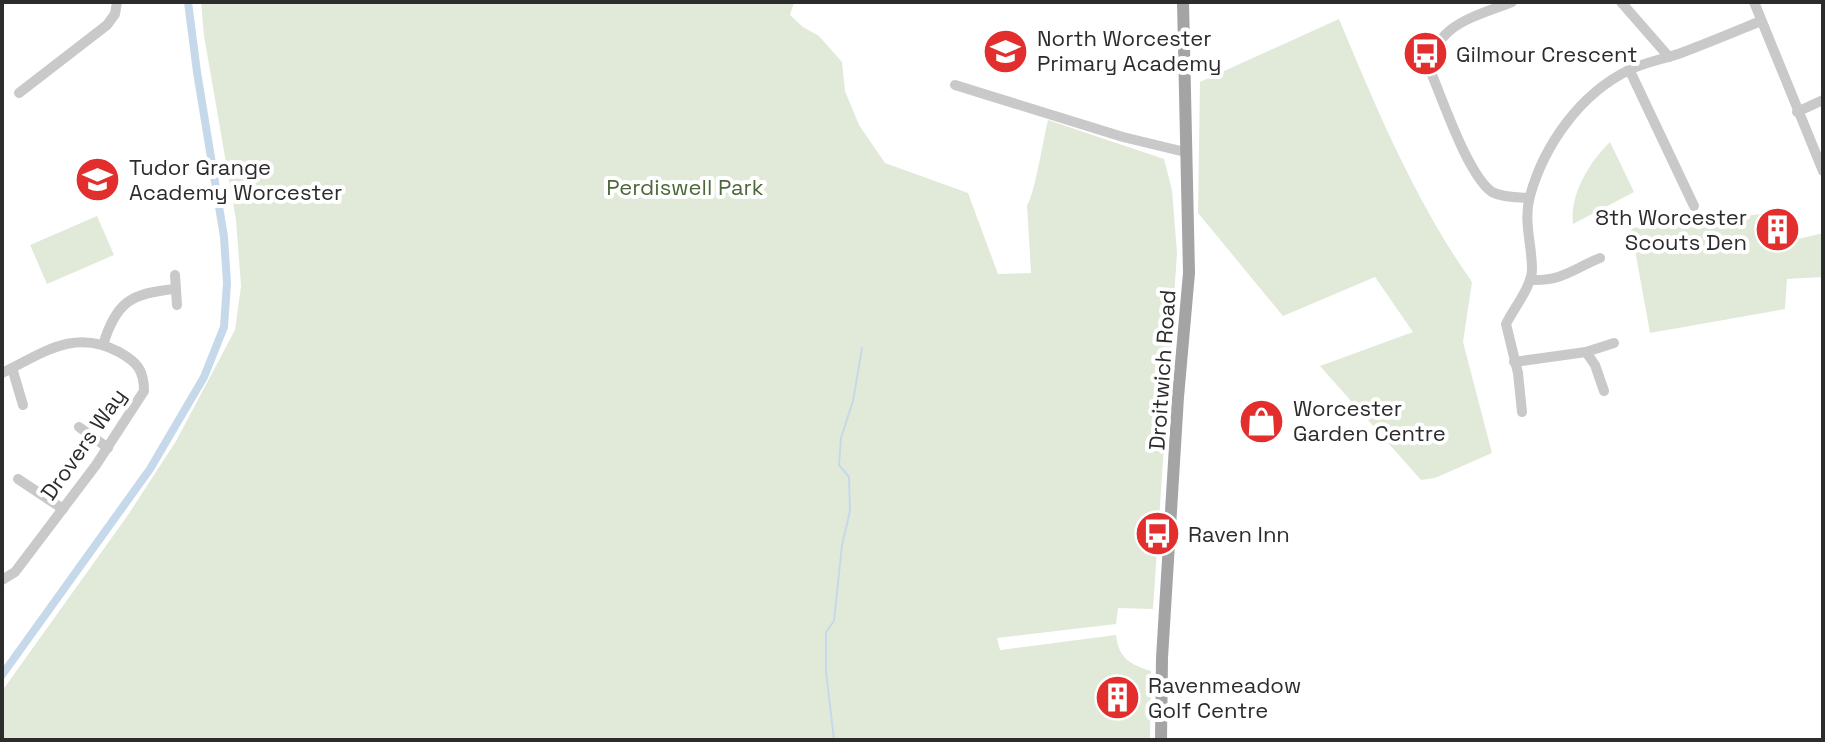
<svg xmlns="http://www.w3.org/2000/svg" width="1825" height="742" font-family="'Space Grotesk',sans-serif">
<rect width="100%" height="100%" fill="#fff"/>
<!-- green -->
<g fill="#e1ead9">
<path d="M 201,2 L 794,2 L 790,15 L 803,27 L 819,36 L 842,62 L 845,91 L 859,125 L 885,163 L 968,193 L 998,274 L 1031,273 L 1027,205 C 1034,197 1044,136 1048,120 L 1164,159 L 1172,190 L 1177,253 L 1153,609 L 1118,608 L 1116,624 L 997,638 L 1000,650 L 1116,635 C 1119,659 1130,664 1151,671 L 1150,740 L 2,740 L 2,691 L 128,515 L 176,441 L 235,330 L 241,286 L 236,220 L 204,36 Z"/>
<path d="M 1339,19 C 1377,110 1415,201 1472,282 L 1463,342 L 1492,453 L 1435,478 L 1421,480 L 1320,366 L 1413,332 L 1375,277 L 1283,316 L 1198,213 L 1200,82 Z"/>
<path d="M 1610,142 L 1634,192 L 1573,224 C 1569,195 1590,161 1610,142 Z"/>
<polygon points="1762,214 1763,227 1774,245 1823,233 1823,277 1787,279 1785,309 1650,333 1631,228"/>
<polygon points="97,216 114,255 47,284 30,245"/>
</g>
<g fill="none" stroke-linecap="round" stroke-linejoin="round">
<!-- stream -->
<polyline stroke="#c5d9ea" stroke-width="2" points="834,740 826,671 826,632 834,621 842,545 850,511 849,477 839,465 841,438 853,401 862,348"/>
<!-- canal -->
<polyline stroke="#c5d9ea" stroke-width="8" points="2,675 150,469 204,377 224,327 227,283 224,237 197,72 188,2"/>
<!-- minor -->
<g stroke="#c9c9c9" stroke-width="10">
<path d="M 1512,2 C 1474,17 1428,26 1432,75 C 1444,103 1468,175 1492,192 C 1503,198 1517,197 1529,198"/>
<polyline points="1621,2 1669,57"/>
<polyline points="1754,2 1823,171"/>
<polyline points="1629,69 1694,206"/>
<polyline points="955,85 1123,137 1185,152"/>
<polyline points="19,93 107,25 115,14 117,2"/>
<polyline points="1797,112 1823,100"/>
<polyline points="175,275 177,305"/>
<path d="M 1530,280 C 1563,281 1571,270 1600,258"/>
<path d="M 103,345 C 116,302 131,293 175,289"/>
<polyline points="1586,352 1614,343"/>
<polyline points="1514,362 1586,352 1595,365 1604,391"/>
<polyline points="12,368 23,405"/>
<path d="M 2,373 C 43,353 74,328 119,352 C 137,362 144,370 144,391 L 96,465 L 15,572 L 2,580"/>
<path d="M 1522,412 L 1518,373 L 1506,324 C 1514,308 1532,286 1532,269 C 1532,244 1523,221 1530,196 C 1544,145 1580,94 1629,70 C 1645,62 1664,59 1681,53 C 1708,43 1734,32 1761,21"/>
<polyline points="79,427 108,448"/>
<polyline points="18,479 63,509"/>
</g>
<!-- major -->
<polyline stroke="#a4a4a4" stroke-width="12" points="1161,740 1162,658 1178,397 1189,273 1183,2"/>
</g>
<!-- icons -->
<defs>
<symbol id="school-disc" viewBox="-11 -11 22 22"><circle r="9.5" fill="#e32e2e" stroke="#fff"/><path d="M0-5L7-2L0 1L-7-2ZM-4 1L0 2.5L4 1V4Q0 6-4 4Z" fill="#fff"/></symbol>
<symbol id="bus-disc" viewBox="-11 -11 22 22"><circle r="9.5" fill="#e32e2e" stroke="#fff"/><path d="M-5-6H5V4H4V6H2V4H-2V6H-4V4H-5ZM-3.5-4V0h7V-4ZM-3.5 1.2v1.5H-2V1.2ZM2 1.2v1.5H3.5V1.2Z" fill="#fff"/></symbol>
<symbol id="building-disc" viewBox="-11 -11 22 22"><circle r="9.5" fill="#e32e2e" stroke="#fff"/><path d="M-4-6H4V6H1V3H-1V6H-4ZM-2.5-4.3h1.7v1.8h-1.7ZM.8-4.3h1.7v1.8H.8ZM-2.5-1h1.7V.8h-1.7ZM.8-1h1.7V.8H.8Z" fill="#fff"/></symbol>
<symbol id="shop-disc" viewBox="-11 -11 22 22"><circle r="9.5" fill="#e32e2e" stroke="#fff"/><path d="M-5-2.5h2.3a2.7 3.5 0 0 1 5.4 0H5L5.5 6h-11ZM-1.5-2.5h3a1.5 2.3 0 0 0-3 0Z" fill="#fff"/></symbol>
</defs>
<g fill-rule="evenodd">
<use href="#school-disc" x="980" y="26" width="51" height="51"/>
<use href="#bus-disc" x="1400" y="28" width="51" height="51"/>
<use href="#school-disc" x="72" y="154" width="51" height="51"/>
<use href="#building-disc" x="1752" y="204" width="51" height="51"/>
<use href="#shop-disc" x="1236" y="396" width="51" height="51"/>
<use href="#bus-disc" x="1132" y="508" width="51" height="51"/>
<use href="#building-disc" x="1092" y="672" width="51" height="51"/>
</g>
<g text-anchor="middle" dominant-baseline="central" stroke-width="8" stroke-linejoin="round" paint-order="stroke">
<!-- poi labels -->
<g font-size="22" fill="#2c2c2c" stroke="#fff" text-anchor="start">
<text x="1037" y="38">North Worcester<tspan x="1037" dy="25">Primary Academy</tspan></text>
<text x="1456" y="54">Gilmour Crescent</text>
<text x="129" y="167">Tudor Grange<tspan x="129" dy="25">Academy Worcester</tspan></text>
<text x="1747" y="217" text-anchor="end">8th Worcester<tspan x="1747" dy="25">Scouts Den</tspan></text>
<text x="1293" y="408">Worcester<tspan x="1293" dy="25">Garden Centre</tspan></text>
<text x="1188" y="534">Raven Inn</text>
<text x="1148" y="685">Ravenmeadow<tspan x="1148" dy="25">Golf Centre</tspan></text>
</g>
<!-- park labels -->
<g font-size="22" fill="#4c673a" stroke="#fff">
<text x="685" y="187">Perdiswell Park</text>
</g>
<!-- street labels -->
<g font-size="22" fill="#2c2c2c" stroke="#fff">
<text transform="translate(1162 370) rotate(-86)">Droitwich Road</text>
<text transform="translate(83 444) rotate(-55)">Drovers Way</text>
</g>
</g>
<!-- border -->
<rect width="1825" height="742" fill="none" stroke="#2c2c2c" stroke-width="8"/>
</svg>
